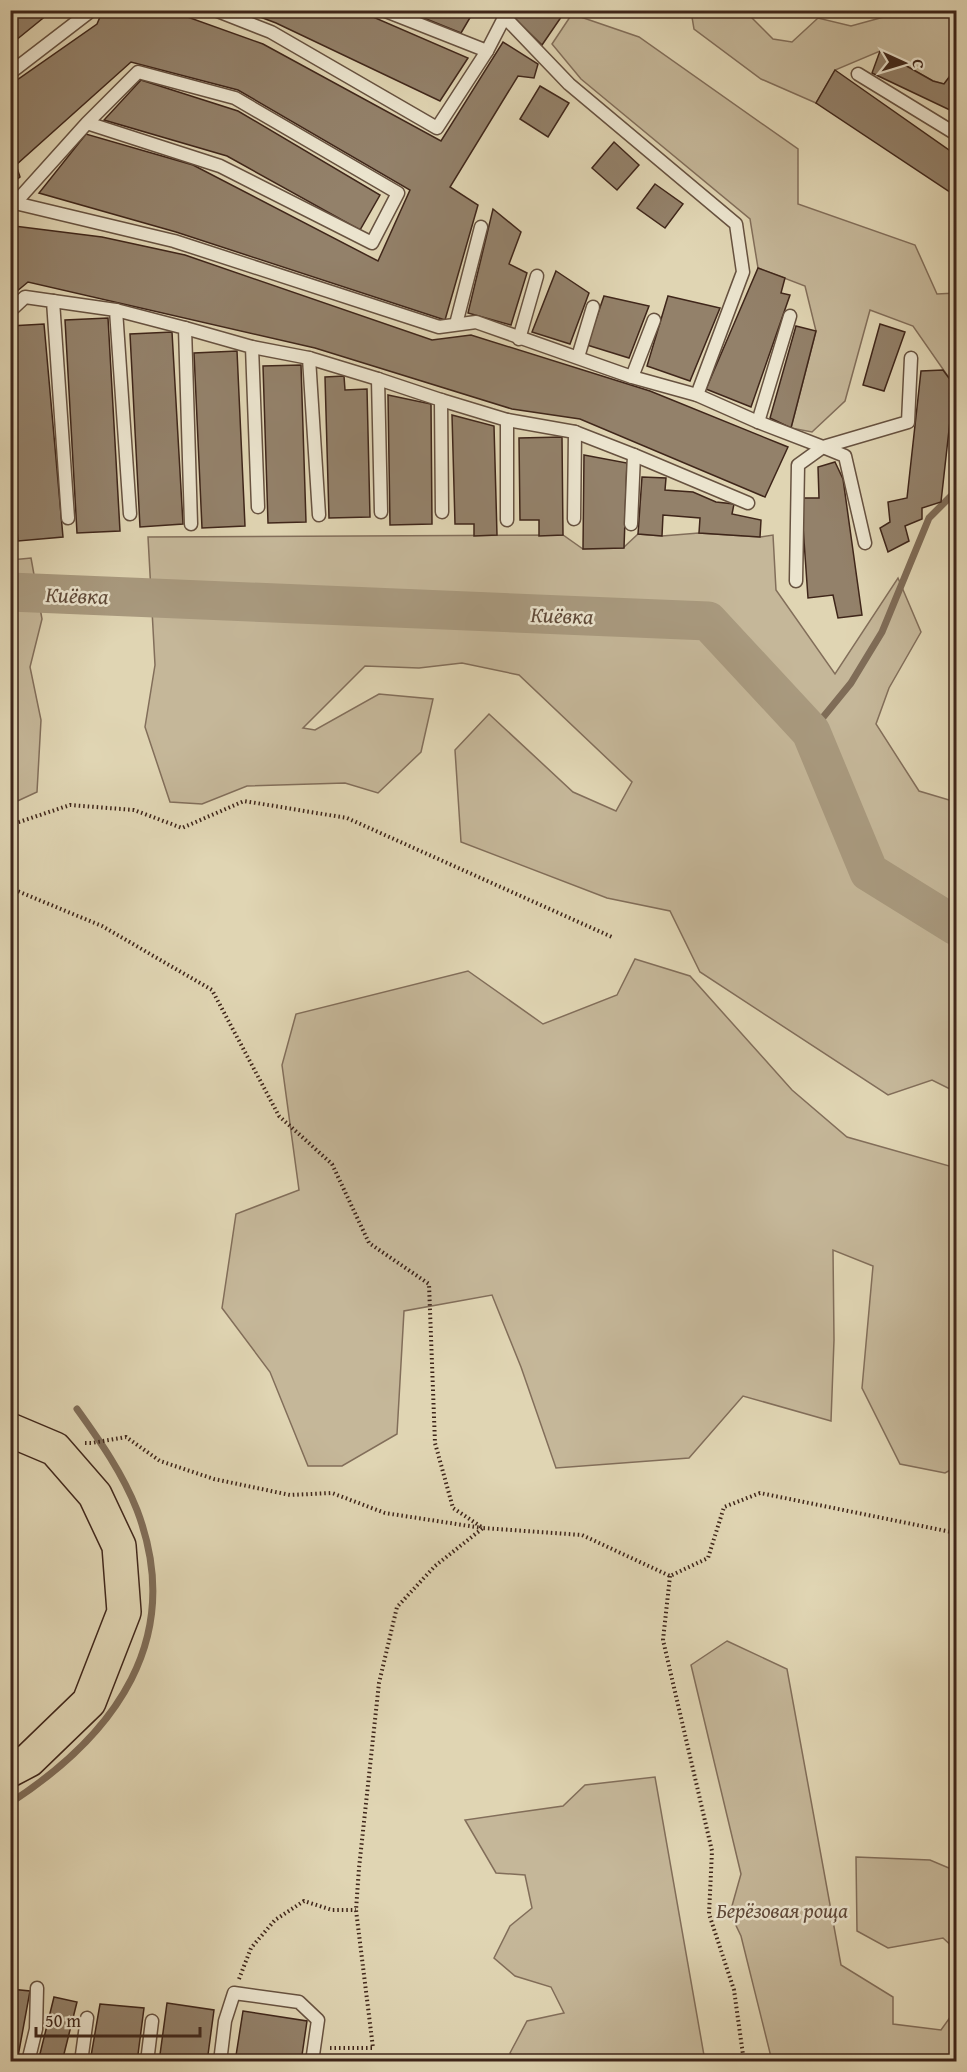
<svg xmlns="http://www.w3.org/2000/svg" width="967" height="2072" font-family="'Gentium Book Plus',serif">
<rect width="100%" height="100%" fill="#e0d5b3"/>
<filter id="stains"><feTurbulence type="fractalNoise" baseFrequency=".00333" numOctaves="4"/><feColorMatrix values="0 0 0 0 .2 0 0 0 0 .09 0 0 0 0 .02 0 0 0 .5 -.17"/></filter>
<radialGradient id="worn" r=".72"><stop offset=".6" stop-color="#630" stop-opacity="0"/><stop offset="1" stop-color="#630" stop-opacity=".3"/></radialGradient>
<!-- green -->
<g fill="#c5b799" stroke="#826e5a" stroke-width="1.5">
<polygon points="691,11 745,11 773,39 792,42 818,18 851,26 891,15 897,11 956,11 956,68 944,84 933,81 880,51 835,70 816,103 761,79 694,29"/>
<polygon points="572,14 639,37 798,149 798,204 915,245 937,294 956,293 956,384 954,385 913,326 870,310 845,401 812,432 791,428 816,331 805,286 758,268 750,219 581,79 552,44"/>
<polygon points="699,533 760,537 773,535 776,590 835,674 898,578 921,632 889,688 876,724 919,791 956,802 956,907 954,911 956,913 956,1092 932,1080 888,1095 700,972 670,911 607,898 461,842 455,750 489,714 573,792 616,811 632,782 519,675 462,663 419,668 365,666 303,728 315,730 379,694 433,699 421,752 378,793 345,783 247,786 202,804 170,802 145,727 155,665 148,537 563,535 583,549 623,548 638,534 662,536"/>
<polygon points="31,558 42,619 30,667 41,720 37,792 11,804 11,560"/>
<polygon points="635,959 690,976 792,1090 847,1137 953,1167 956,1176 956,1467 945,1473 900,1464 862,1388 873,1266 833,1250 834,1340 831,1421 743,1396 689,1458 556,1468 521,1367 492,1295 404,1311 397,1434 342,1466 308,1466 270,1372 222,1308 236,1214 299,1190 282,1065 296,1014 468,971 543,1024 617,995"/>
<polygon points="727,1641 787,1669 841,1965 893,1997 893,2024 941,2030 956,2009 956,2054 941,2062 772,2061 741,1936 730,1913 741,1874 691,1665"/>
<polygon points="655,1777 705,2061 518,2061 510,2053 527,2021 564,2013 551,1987 515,1976 494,1958 510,1926 532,1908 525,1875 496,1873 465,1820 563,1806 585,1785"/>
<polygon points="856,1857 930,1860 956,1871 956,1950 943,1938 888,1948 857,1931"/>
</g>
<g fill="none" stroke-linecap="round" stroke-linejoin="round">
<!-- stream -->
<g stroke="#7f6c57" stroke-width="7">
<polyline points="811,732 851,683 882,632 929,518 956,491"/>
<path d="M 10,1803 C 115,1735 186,1639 137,1510 C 123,1474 100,1441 77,1409"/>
</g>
<!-- river -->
<polyline stroke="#a99a7f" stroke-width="39" points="10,592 708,621 811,732 869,872 956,926"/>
</g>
<!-- building -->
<g fill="#93816a" stroke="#3f261a" stroke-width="1.5">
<polygon points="10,10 53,10 10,45"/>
<polygon points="103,10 168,10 263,44 441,141 503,42 538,64 534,78 518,76 450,187 478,205 445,320 176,232 39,193 86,134 193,165 378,261 410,190 238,90 131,62 16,165 20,177 10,185 10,85 97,24"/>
<polygon points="242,10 357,10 468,58 440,101 276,23"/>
<polygon points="404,10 467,10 471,16 461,33"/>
<polygon points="506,10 566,10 542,45"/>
<polygon points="880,51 933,81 944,84 956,68 956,105 952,111 872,73"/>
<polygon points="835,70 956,155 956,196 816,103"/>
<polygon points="141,80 238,111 380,195 360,230 227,156 104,120"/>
<polygon points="540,86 569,103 548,137 520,119"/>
<polygon points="614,142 639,165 617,190 592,168"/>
<polygon points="655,184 683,204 665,228 637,208"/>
<polygon points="493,209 521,232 509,264 527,273 511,325 468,313"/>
<polygon points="14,226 102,237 185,255 432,340 471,335 650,391 788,447 765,497 580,419 512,409 315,348 28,282 10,297 10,229"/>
<polygon points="758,268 785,278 781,293 790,295 751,407 706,389"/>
<polygon points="556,271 589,293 570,344 532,332"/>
<polygon points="604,296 649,306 629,358 587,345"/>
<polygon points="668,296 720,308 690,381 647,366"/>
<polygon points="108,318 120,531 77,533 65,320"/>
<polygon points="44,324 63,537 18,541 10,457 10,326"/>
<polygon points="880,324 905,332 884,391 863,385"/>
<polygon points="796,326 816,331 791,428 770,418"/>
<polygon points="172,332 183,524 140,527 130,334"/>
<polygon points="237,351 245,526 202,528 194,353"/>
<polygon points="301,365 306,522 268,523 263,366"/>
<polygon points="943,370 954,385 941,502 922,508 922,519 905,526 909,541 888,552 880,528 890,522 888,502 907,498 921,371"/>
<polygon points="344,376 345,390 367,389 370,517 329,518 325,377"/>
<polygon points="388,395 431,404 432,524 390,525"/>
<polygon points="452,415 494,426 497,535 474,536 474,524 455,524"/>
<polygon points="562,437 563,535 539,536 539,520 520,520 519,438"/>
<polygon points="584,455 627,463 624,548 583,549"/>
<polygon points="835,462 843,479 862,615 838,618 833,595 808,598 801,498 819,498 818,467"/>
<polygon points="642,477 666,478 665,490 693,492 716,502 734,504 732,514 761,520 760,537 699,533 700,518 663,515 662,536 638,534"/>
<polygon points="10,1989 30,1991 17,2062 10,2062"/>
<polygon points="54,1997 77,2002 62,2062 38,2062"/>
<polygon points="167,2003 214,2010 207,2062 159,2062"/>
<polygon points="100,2004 144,2008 137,2062 90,2062"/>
<polygon points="243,2011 307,2021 301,2062 235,2062"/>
</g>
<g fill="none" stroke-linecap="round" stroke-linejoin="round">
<defs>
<g id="lane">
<polyline points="215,10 271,32 437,128 487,51"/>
<polyline points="383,10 487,51 504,18"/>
<polyline points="498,10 569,84 736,224 743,272 697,395"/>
<polyline points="10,73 92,10"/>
<polyline points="858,74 956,134"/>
<polyline points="15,203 87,123 220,166 372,243 398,193 235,98 138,72 87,123"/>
<polyline points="10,207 15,203 174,241 439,327 476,322 632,377 697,395 758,422 823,447 908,422 911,358"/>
<polyline points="53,301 116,310 130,514"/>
<polyline points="116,310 185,328 191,524"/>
<polyline points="10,311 25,297 53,301 68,518"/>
<polyline points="456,324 481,227"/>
<polyline points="185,328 252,347 258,507"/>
<polyline points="519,339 537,276"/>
<polyline points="252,347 309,358 319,515"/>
<polyline points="578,357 593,307"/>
<polyline points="309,358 378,379 381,512"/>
<polyline points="632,377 654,320"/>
<polyline points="378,379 441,400 442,512"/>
<polyline points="441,400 507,420 507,520"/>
<polyline points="507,420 575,432 574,519"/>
<polyline points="758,422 790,316"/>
<polyline points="575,432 634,455 631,524"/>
<polyline points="634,455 748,503"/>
<polyline points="796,581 798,465 823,447 845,456 865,543"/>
<polyline points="28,2062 36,2029 37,1988"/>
<polyline points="81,2062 87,2018"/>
<polyline points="147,2062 152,2021"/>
<polyline points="220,2062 225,2021 234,1993 299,2002 318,2020 312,2062"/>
</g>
<polyline id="highway" points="10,1430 55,1449 95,1495 119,1546 124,1612 89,1702 29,1760 10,1770"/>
</defs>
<!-- lane casing -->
<use href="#lane" stroke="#675240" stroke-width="15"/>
<!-- highway casing -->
<use href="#highway" stroke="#3f261a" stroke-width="36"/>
<!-- path -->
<g stroke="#3f261a" stroke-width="4" stroke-dasharray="1.5 3" stroke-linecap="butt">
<polyline points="10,825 70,805 134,810 182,828 244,801 347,818 612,937"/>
<polyline points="10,888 102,926 212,990 279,1116 332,1164 369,1243 429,1284 435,1443 453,1508 483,1528 582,1535 670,1576 708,1558 724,1507 760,1493 956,1533"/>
<polyline points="85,1443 92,1443 126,1437 160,1461 214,1479 290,1495 332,1493 385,1513 482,1528"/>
<polyline points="670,1576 663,1640 712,1851 709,1914 734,1990 744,2062"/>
<polyline points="239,1979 251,1948 275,1920 304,1901 332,1910 356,1910"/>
<polyline points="330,2048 373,2048 356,1910 359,1868 379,1683 397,1607 435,1566 483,1528"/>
</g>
<!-- lane -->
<use href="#lane" stroke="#ebe4ce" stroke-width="12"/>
<!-- highway -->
<use href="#highway" stroke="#e0d5b3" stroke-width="33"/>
</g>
<g text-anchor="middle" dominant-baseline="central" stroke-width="5" stroke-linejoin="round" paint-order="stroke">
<!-- park labels -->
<g font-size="21" font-style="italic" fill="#604a3a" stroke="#ebe4ce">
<text x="782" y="1910">Берёзовая роща</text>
</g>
<!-- water labels -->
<g font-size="22" font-style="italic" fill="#5f4938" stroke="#ebe4ce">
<text transform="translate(77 595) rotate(2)">Киёвка</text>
<text transform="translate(562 615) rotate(2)">Киёвка</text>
</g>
</g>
<!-- margin -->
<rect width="967" height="2072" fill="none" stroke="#e0d5b3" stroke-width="36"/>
<rect x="12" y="12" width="943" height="2048" fill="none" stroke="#3f261a" stroke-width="3"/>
<rect x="18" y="18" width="931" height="2036" fill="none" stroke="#3f261a" stroke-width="1.5"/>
<!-- north arrow -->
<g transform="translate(904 63) rotate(94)" stroke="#ebe4ce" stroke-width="4.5" paint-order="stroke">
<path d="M0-4.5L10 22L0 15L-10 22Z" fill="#3f261a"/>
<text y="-9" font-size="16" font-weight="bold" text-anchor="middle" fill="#3f261a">С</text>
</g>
<!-- scale -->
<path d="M36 2027v9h164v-9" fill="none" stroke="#3f261a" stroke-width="3"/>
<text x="45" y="2027" font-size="18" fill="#3f261a" stroke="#ebe4ce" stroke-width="4.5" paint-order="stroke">50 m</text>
<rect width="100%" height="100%" filter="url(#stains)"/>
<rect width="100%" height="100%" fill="url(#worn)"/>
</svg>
